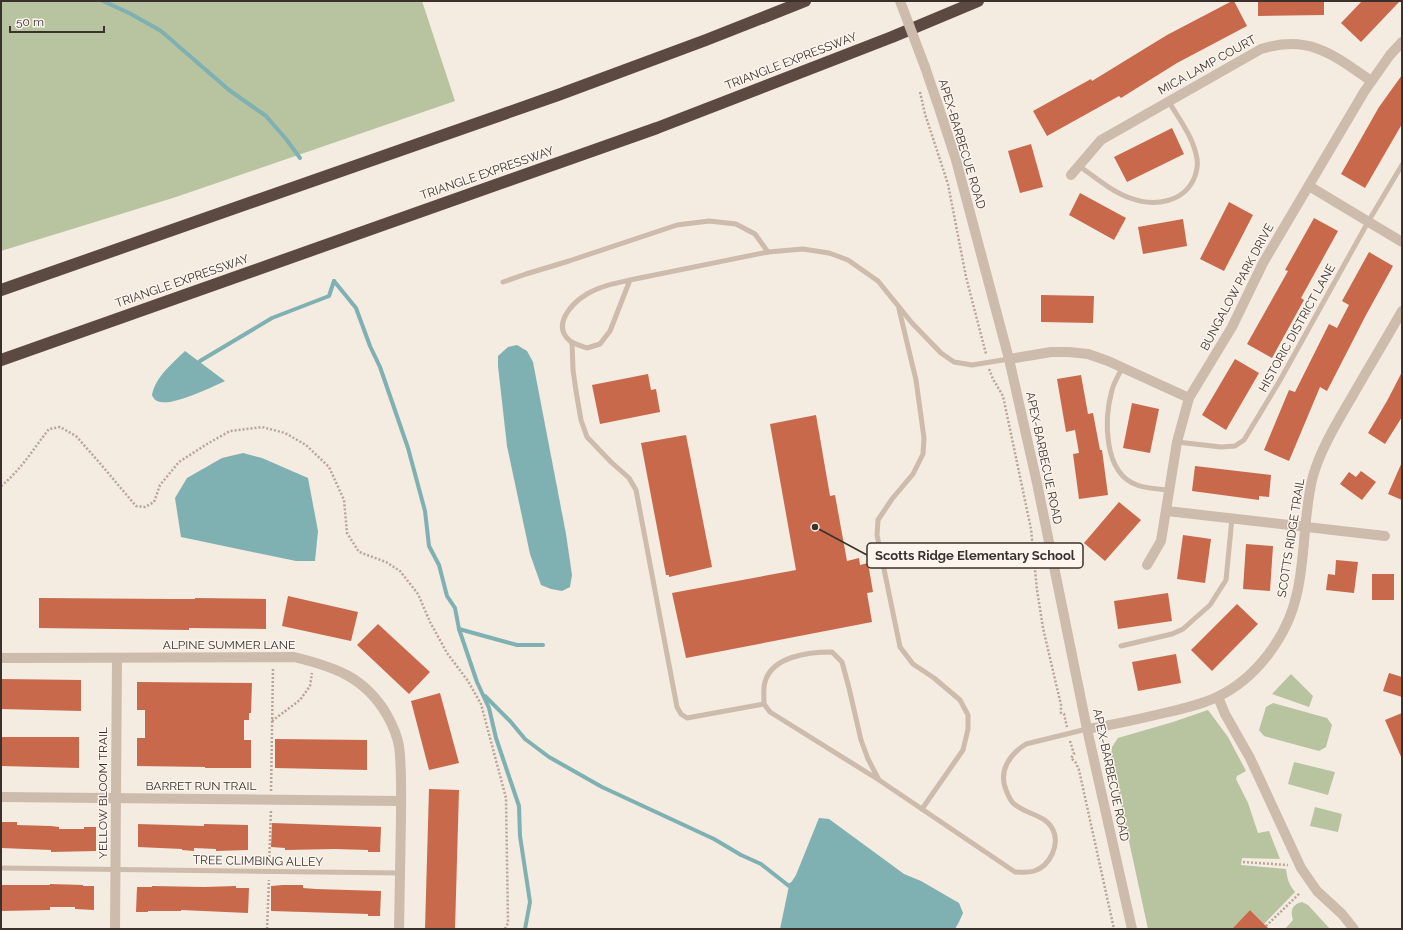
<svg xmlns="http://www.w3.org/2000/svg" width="1403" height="930" font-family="Raleway,sans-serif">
<rect width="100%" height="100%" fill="#f4ebe1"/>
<!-- green -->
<g fill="#b8c4a0">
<polygon points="1,1 422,1 455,101 176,197 1,251"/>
<polygon points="1291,674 1313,696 1309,707 1272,694"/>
<polygon points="1273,703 1327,718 1332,725 1326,747 1319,751 1264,736 1259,730 1266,707"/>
<path d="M 1208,710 L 1228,737 L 1246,771 L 1237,776 L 1236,779 L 1248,803 L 1258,833 L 1269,831 L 1280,859 L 1242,858 L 1241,865 L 1286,869 C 1287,878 1289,885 1295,892 L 1264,924 L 1250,910 L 1232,929 L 1148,929 L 1111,758 L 1112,747 L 1118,738 L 1173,722 Z"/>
<polygon points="1294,762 1335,772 1328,795 1288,784"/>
<polygon points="1315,807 1342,814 1338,832 1310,826"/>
<path d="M 1302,902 L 1308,905 L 1330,929 L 1285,929 L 1293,920 C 1290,911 1292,904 1302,902 Z"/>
</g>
<!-- water -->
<g fill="#7fb0b2">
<polygon points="517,345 527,351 533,362 566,534 572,575 570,587 562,591 551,589 541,585 530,554 507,446 498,366 498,356 508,347"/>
<path d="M 185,351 L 225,381 C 212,387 175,405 161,402 C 156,402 153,398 152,395 C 156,376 172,364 185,351 Z"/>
<polygon points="243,453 262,458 308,478 318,531 315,561 296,561 181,537 175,498 187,478 222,458"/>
<polygon points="819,818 829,819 904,874 921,881 959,903 963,913 959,922 955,929 780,929 789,886 796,875"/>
</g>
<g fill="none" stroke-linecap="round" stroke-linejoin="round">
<!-- stream -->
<g stroke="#7fb0b2" stroke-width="4">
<polyline points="103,1 131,14 161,31 229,90 266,116 286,139 300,158"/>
<polyline points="334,281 356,308 370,346 380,367 408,448 425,511 429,546 439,565 447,596 455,608 459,629 477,682 489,708 496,738 519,806 520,836 530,902 525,929"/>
<polyline points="200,361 272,318 329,296 334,281"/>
<polyline points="459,629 517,645 543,645"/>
<polyline points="485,696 510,721 525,739 549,757 602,787 714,839 741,855 761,864 789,886 792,884"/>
</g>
</g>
<!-- building -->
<g fill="#c8694b">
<polygon points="1232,1 1234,1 1247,26 1177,63 1121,98 1119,96 1047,136 1033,111 1091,79 1092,81 1167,35"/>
<polygon points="1258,1 1324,1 1324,15 1258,16"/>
<polygon points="1362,1 1400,1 1361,42 1341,23"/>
<polygon points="1402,75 1402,124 1365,188 1341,174 1379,107"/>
<polygon points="1172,128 1184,154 1127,182 1114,157"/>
<polygon points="1031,144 1043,187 1020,193 1008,151"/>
<polygon points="1080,193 1126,218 1114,240 1069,215"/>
<polygon points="1229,202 1253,215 1224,271 1200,259"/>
<polygon points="1314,218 1338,231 1301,298 1304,300 1272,358 1247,344 1288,271 1285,270"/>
<polygon points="1183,219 1187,246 1143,254 1138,227"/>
<polygon points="1369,252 1393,266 1366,315 1327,391 1320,387 1289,461 1264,450 1289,390 1295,392 1329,324 1337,328 1349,305 1342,301"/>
<polygon points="1041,295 1094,296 1093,323 1041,322"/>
<polygon points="1235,359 1259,373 1226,430 1202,415"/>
<polygon points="1402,372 1402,417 1385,444 1368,433 1387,401"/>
<polygon points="648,374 651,390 656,389 660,412 600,424 592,385"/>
<polygon points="1081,375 1088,414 1093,413 1100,450 1102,450 1108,495 1079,499 1073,454 1079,453 1075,430 1066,432 1057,379"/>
<polygon points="1132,403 1159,409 1150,453 1123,448"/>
<polygon points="816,415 830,496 835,495 847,561 859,558 860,565 868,563 873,592 867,593 872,622 686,658 672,593 796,570 770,424"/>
<polygon points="686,435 712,567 669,577 669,575 666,575 641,443"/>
<polygon points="1402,462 1402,500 1388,494"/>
<polygon points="1195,466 1271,475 1269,497 1259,496 1259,500 1192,491"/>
<polygon points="1361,471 1376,482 1362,500 1340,484 1349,472 1356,477"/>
<polygon points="1119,502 1141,520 1105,561 1084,543"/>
<polygon points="1183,535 1211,539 1205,583 1177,579"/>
<polygon points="1246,544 1273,546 1270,591 1243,589"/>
<polygon points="1336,560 1358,562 1354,593 1326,590 1328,574 1335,575"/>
<rect x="1372" y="574" width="22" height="26"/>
<polygon points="1168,593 1172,621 1118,629 1114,601"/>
<polygon points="288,596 358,612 351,641 282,626"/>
<polygon points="39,598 171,599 195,599 195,598 266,599 266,629 189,628 189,630 39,628"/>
<polygon points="1237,604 1258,624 1212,671 1191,650"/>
<polygon points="378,624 430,672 409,694 357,645"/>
<polygon points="1176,654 1181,683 1138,691 1132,662"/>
<polygon points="1389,673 1402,677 1402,697 1383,691"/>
<polygon points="1,679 81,680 81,711 1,709"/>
<polygon points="137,682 252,683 251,713 249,713 249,720 244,720 244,740 251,740 251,768 205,768 205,767 137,766 137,738 145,738 145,710 137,710"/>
<polygon points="440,693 459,763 429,770 411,701"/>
<polygon points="1402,713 1402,759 1385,720"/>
<polygon points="1,737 79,737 79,768 1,766"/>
<polygon points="275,739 367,740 367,770 275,768"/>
<polygon points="429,789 459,790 455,929 425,929"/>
<polygon points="1,822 17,822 17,825 51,826 59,827 59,829 84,829 84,827 96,827 96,851 51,852 51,850 1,848"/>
<polygon points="272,823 381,827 380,852 368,852 368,850 335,849 285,850 285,848 271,847"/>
<polygon points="138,824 204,826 204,824 248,825 248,850 216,851 216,849 194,848 194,851 182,850 182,849 138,847"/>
<polygon points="50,884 83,885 83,886 94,886 94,910 75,909 75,907 50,907 50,910 1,911 1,885 50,885"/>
<polygon points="283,885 303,885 303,888 316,889 381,891 380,916 368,916 368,914 271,911 271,886"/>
<polygon points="152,886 204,887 236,886 236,888 249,888 248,913 181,910 181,911 148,911 148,912 136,912 137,887 152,887"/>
<polygon points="1250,910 1269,929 1232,929"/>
</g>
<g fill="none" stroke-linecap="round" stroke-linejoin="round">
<!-- path -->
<g stroke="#b9a596" stroke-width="2.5" stroke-dasharray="2 2" stroke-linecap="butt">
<polyline points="920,92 925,114 948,184 966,277 986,354"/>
<polyline points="989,369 993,379 1003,396 1031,529 1037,590 1043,628 1061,705 1061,713 1064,714 1067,727"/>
<path d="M 1,486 C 21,470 34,448 49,429 L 60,427 L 76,436 L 98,461 L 136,506 L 145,507 L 154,502 L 160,485 L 179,462 L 207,444 L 230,431 L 262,427 L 285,433 L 306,445 L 329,467 L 344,500 L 347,533 L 359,552 L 386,562 L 400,571 L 418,594 L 430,622 L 447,653 L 468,681 L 481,704 L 506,798 L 508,923 L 505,929"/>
<polyline points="272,721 300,700 310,686 312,673"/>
<polyline points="1070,741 1074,754 1071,758 1076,763 1079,770 1114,929"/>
<polyline points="271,791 273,668"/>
<polyline points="1243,862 1288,865"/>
<polyline points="269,865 271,810"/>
<polyline points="1266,926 1300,893"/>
<polyline points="267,929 269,880"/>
</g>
<!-- service -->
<g stroke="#cdbbac" stroke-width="5">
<path d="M 1079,166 C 1095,177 1112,192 1130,198 C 1154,207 1185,203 1195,176 C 1197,170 1198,165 1197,159 C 1194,138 1179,119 1169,102"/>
<path d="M 630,280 L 610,331 L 600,344 L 587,348 C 581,346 574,344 570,341 C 551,325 572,303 587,294 C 600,286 616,283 630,280 L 768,252 L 803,249 L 829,253 L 848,260 L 878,281 L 912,323 L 941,353 L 954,362 L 972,365 L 1009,359"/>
<polyline points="503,282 526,274 569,261 677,225 709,221 736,224 755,234 768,252"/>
<polyline points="899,309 916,380 924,438 923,454 913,474 892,499 878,520 877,535 900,647 913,664 934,678 960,700 968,715 968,729 963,750 922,809"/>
<polyline points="572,342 573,370 576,391 581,420 587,437 611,462 629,478 636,490 677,707 681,714 687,718 764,704"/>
<path d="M 1122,368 C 1119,375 1114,382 1112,390 C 1104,419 1103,473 1137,485 C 1147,489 1159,489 1170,490"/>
<polyline points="1177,442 1221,447 1235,446 1244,440 1279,382 1368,222 1402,165"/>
<polyline points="1121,646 1172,634 1183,629 1210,605 1226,580 1232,518"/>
<path d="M 879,780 L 868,759 L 861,740 L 849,688 L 842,662 L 832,652 C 809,652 772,656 765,682 C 763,688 764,697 764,704 L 770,712 L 879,780 L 1015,872 C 1022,872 1028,873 1034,871 C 1050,866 1061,844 1052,828 C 1044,814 1024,814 1013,803 C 1010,800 1008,795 1006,790 C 998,771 1010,754 1026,744 L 1087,729"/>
<polyline points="1,868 400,873"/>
</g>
<!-- minor -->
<g stroke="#cdbbac" stroke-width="10">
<path d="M 1071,175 L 1101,140 L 1261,49 C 1309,34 1334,55 1371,81"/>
<polyline points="1309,186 1402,242"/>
<polyline points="1009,359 1051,352 1069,352 1088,354 1108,361 1189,398"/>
<polyline points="1167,511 1385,536"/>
<polyline points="1147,565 1161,541 1177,442 1189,398 1232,327 1263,263 1286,224 1364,92 1390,55 1402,42"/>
<path d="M 1,658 L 294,657 C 335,667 365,677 387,715 C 392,724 397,735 399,746 C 402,768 401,797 401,819 C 400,856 400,892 399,929"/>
<polyline points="1218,697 1225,714 1250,758 1301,868 1317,891 1342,914 1354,929"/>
<path d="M 1087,729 C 1113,725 1139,719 1164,713 C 1182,709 1200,705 1217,697 C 1256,679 1288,636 1297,593 C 1306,555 1303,514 1313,476 C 1321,448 1338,421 1353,395 C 1369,367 1386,339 1402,311"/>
<polyline points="1,797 401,801"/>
<polyline points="115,929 117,658"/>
</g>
<!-- tertiary -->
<polyline stroke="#cdbbac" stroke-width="10" points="925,67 939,108 956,160 1009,359 1037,483 1087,729 1132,929"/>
<!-- motorway -->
<g stroke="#5c4a42" stroke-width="12">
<polyline points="1,290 558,95 706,40 805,1"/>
<polyline points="1,360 657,128 892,37 978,1"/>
</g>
<!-- tertiary-bridge -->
<polyline stroke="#cdbbac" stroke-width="10" points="900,1 925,67"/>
</g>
<g text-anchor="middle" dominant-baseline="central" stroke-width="3" stroke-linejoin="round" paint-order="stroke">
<!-- street labels -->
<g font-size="12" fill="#3b302b" stroke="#fbf5ee">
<text transform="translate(791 61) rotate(-21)">TRIANGLE EXPRESSWAY</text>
<text transform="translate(1207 65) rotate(-29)">MICA LAMP COURT</text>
<text transform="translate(962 144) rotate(73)">APEX-BARBECUE ROAD</text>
<text transform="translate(487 173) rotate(-19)">TRIANGLE EXPRESSWAY</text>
<text transform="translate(182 281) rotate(-19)">TRIANGLE EXPRESSWAY</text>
<text transform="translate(1237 287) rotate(-62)">BUNGALOW PARK DRIVE</text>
<text transform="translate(1297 328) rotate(-61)">HISTORIC DISTRICT LANE</text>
<text transform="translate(1044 458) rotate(78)">APEX-BARBECUE ROAD</text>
<text transform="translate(1291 538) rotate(-81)">SCOTTS RIDGE TRAIL</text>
<text x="229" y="645">ALPINE SUMMER LANE</text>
<text transform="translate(1111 775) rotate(78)">APEX-BARBECUE ROAD</text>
<text x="201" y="786">BARRET RUN TRAIL</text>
<text transform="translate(103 793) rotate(-90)">YELLOW BLOOM TRAIL</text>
<text transform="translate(258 861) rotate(1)">TREE CLIMBING ALLEY</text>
</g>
</g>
<!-- callouts -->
<path fill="none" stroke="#3b302b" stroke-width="1.5" d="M815 527L867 555"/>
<circle fill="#3b302b" stroke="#fbf5ee" stroke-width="1.5" cx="815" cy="527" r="4"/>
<rect fill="#fbf5ee" stroke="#3b302b" stroke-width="1.5" x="867" y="543" width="216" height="25" rx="4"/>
<g font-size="13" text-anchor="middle" font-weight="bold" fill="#3b302b">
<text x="975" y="560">Scotts Ridge Elementary School</text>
</g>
<!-- border -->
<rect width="1403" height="930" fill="none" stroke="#3b302b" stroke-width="4"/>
<!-- scale -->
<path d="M10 26v6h94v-6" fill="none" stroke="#3b302b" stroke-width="2"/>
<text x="16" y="26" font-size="12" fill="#3b302b" stroke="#fbf5ee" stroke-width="3" paint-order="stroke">50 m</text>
</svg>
